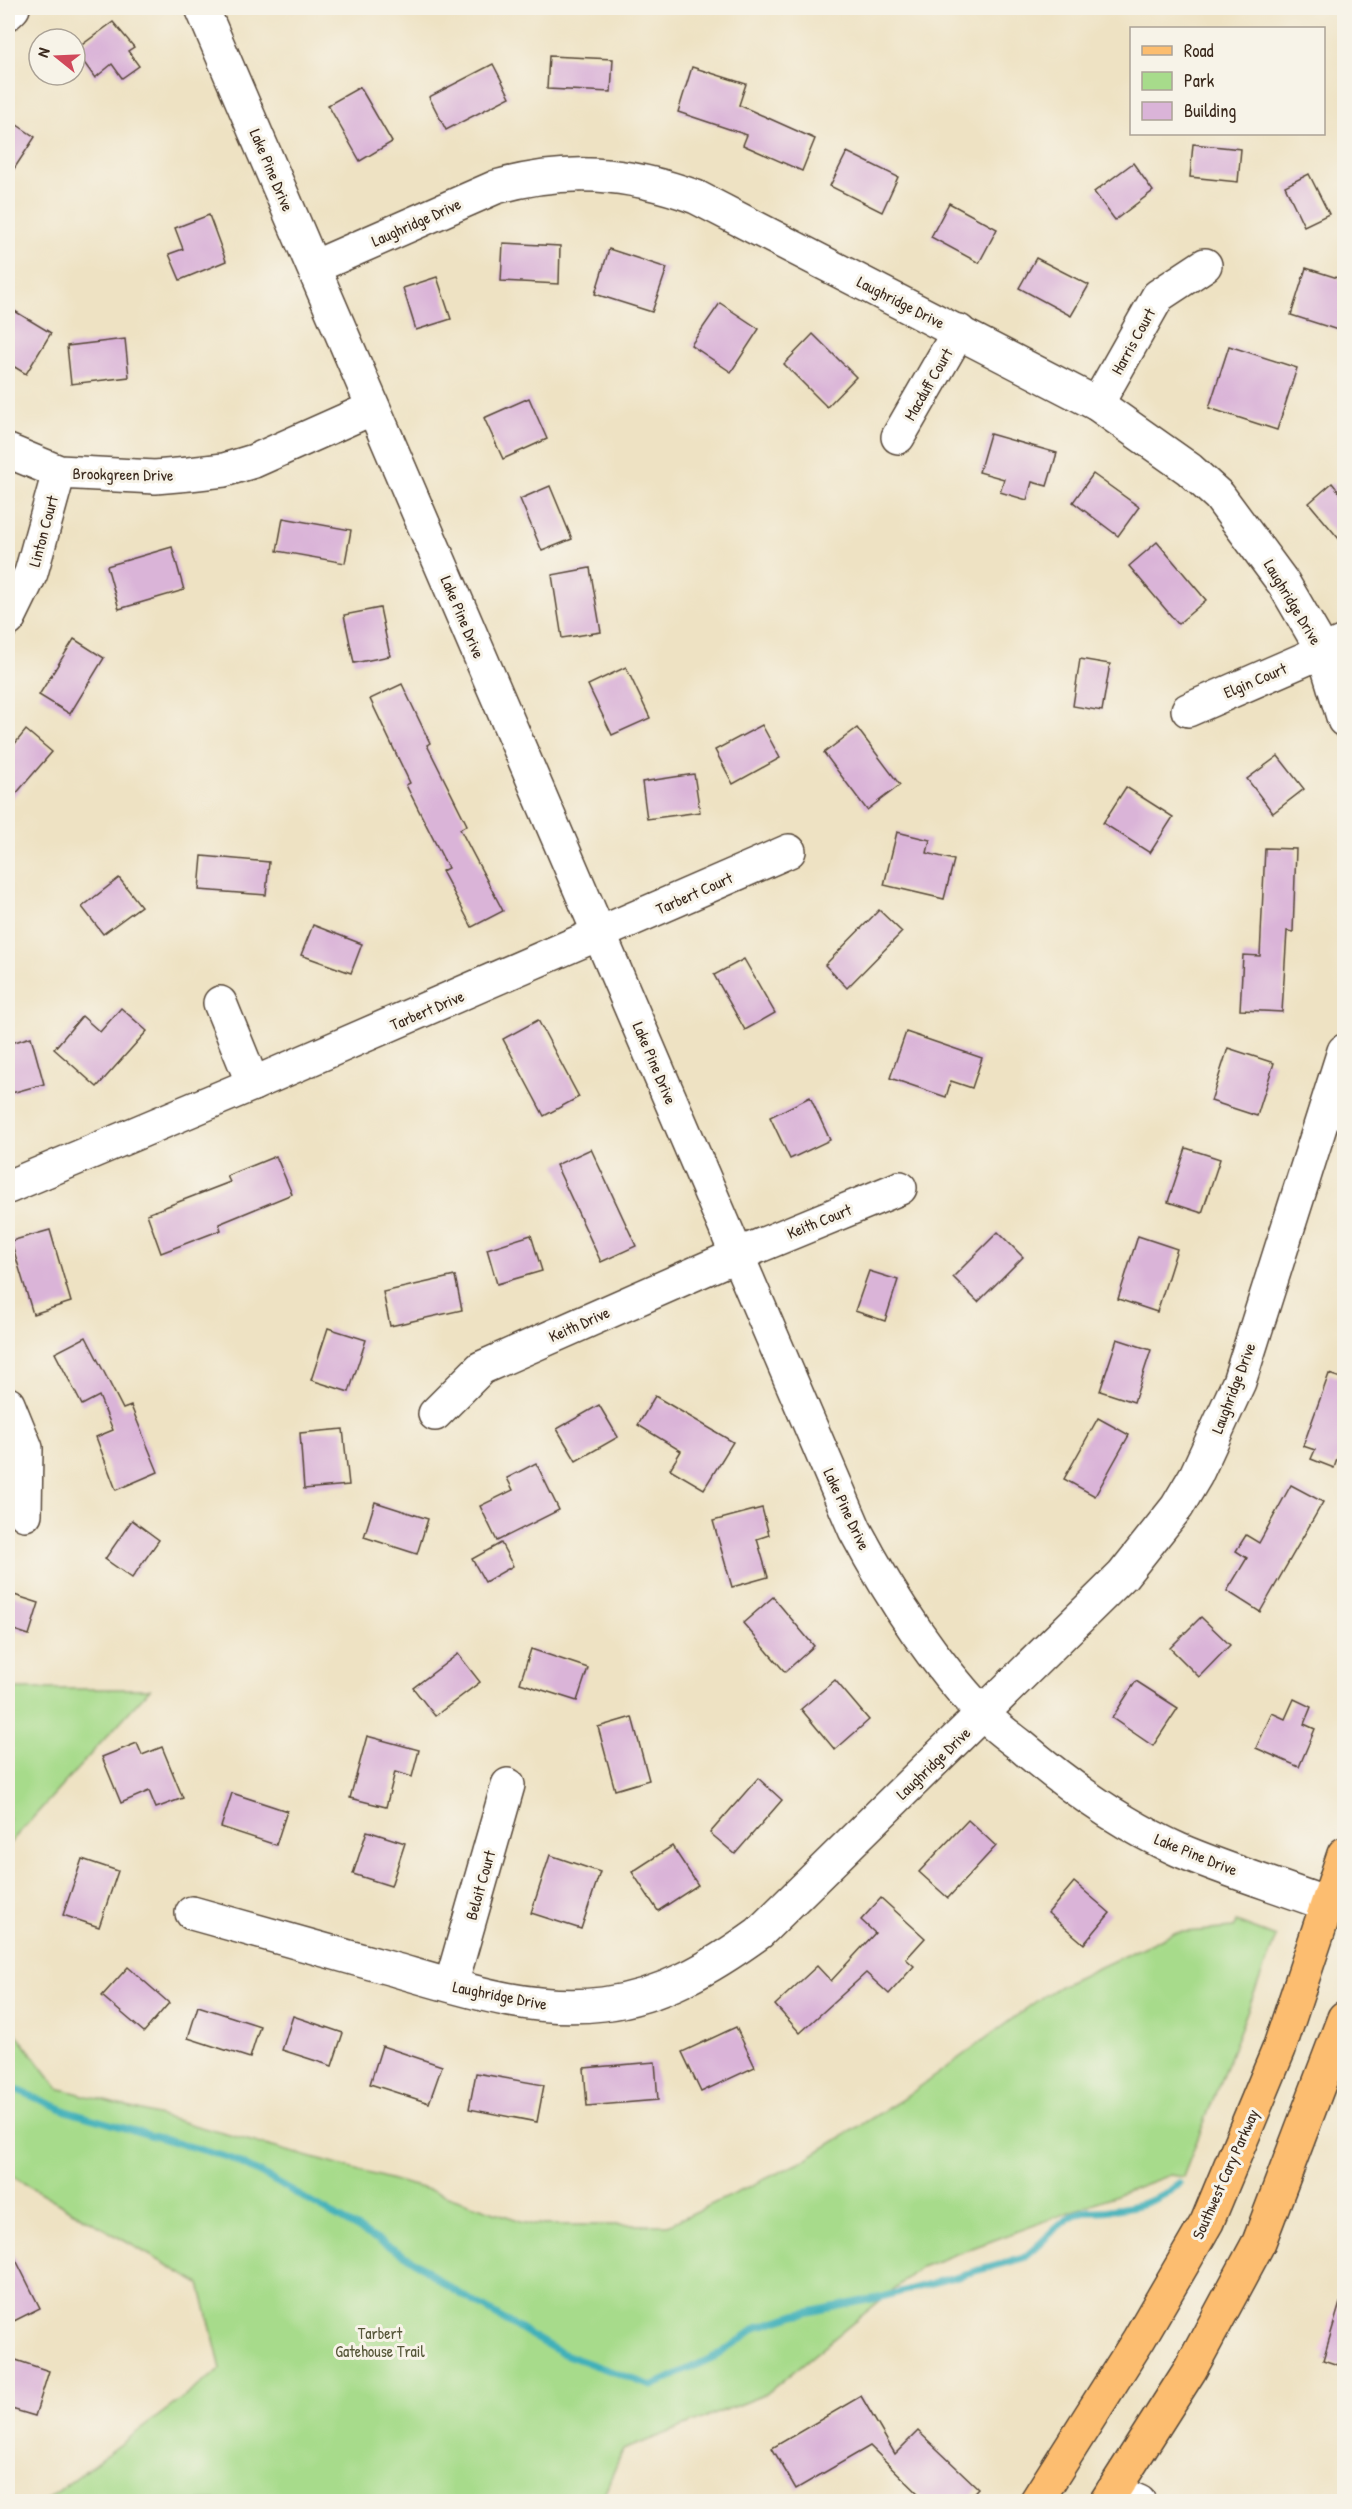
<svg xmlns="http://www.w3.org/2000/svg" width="1352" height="2509" font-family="'Patrick Hand',sans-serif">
<rect width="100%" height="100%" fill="#f7f3e8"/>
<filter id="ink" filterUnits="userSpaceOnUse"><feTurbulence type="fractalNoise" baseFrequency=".0167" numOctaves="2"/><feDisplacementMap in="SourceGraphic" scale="12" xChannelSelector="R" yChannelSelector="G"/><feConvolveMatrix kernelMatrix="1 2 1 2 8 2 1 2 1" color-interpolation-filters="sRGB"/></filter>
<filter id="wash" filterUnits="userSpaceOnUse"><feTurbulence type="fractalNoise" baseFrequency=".008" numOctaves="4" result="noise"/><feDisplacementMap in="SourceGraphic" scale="24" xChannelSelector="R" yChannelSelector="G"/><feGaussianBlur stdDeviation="1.35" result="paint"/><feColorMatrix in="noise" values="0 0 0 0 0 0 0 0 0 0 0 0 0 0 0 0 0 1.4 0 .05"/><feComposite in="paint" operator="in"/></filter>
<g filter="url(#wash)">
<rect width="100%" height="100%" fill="#eee2c3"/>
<!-- built -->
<polygon fill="#f2cfe1" points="1344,2286 1344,2360 1320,2352 1341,2288"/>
<!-- green -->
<g fill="#a7db8b" stroke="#718254" stroke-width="1.5">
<polygon points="8,1689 150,1689 8,1845"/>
<polygon points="1236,1922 1276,1937 1183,2177 1170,2175 921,2267 766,2394 623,2450 601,2501 45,2501 221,2369 200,2284 8,2174 8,2023 58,2088 433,2191 533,2225 668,2225 801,2162 906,2097 1042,1997 1060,1986 1173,1933 1234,1928"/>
</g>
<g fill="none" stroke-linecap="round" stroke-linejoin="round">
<!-- stream -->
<path stroke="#3fb0b9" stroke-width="7" d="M 8,2086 L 69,2112 L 230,2158 L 260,2173 L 413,2260 L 447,2286 L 561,2353 L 652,2386 L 718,2355 L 758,2327 L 795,2315 L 882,2297 L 1023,2258 C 1040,2246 1065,2215 1082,2212 C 1091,2210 1101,2212 1110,2210 C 1135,2207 1162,2201 1179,2183"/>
</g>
<g id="blocks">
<!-- building -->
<g fill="#dab4d8">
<polygon points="113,22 134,47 128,51 139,66 122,78 112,64 95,78 75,50"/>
<polygon points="549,56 613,59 611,92 547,89"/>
<polygon points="493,64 510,97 446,130 429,97"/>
<polygon points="692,67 746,84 739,105 815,139 802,171 743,145 747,135 678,112"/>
<polygon points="360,87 392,142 360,161 328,105"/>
<polygon points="8,119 35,137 8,178"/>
<polygon points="1193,144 1241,149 1238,182 1190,177"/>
<polygon points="847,152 898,177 882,212 830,186"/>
<polygon points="1133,163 1153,191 1115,220 1094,192"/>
<polygon points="1309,174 1329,214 1304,226 1285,186"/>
<polygon points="949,203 997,229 979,263 931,237"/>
<polygon points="209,215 226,261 180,280 169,254 183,249 175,228"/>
<polygon points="503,243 560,246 559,284 501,281"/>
<polygon points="609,249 667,268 652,312 595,294"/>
<polygon points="1036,258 1089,285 1071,316 1019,288"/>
<polygon points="1306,268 1344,280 1344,332 1291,315"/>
<polygon points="437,277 451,319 416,330 403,288"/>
<polygon points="720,303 759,329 731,372 691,345"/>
<polygon points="8,307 51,333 26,374 8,363"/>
<polygon points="813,334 856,377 827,407 784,364"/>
<polygon points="125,339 129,377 71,384 67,346"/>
<polygon points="1229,346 1297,368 1277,430 1209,408"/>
<polygon points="529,398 547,439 503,459 484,418"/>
<polygon points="990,434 1057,453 1047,486 1032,482 1027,500 1000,492 1004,479 979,472"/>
<polygon points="1093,474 1139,507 1118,536 1073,502"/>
<polygon points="1332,483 1344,498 1344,545 1309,503"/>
<polygon points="550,486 572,539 542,551 520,499"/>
<polygon points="283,518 351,530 345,563 277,551"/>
<polygon points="1157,542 1206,600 1178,624 1129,566"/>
<polygon points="172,547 184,590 119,609 107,566"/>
<polygon points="590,568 601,632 562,638 552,575"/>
<polygon points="380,608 390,656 354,663 344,615"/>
<polygon points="74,639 104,658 70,714 39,695"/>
<polygon points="1080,659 1110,664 1102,711 1073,706"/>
<polygon points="626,667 650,718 612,735 588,685"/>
<polygon points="402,684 430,743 427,745 467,825 460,829 503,911 472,927 442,871 448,868 406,785 410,783 370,699"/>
<polygon points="762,725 780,758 733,784 715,750"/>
<polygon points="857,728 900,785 867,810 824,753"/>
<polygon points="26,730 52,752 8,803 8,752"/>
<polygon points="1278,756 1304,789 1273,813 1247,779"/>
<polygon points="694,774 700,812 647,819 642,782"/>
<polygon points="1126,787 1173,817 1150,853 1103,823"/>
<polygon points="897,832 930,840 927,853 954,860 944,899 884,885"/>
<polygon points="1265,848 1296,849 1293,932 1287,931 1282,1012 1240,1010 1243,955 1260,956"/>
<polygon points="202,856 269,862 266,895 199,890"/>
<polygon points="119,878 141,906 103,934 82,907"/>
<polygon points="879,910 902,932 847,988 825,965"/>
<polygon points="313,925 362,944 351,973 301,955"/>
<polygon points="744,959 775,1013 745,1030 714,975"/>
<polygon points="121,1008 147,1031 97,1087 54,1049 82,1016 100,1032"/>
<polygon points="538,1020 579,1097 544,1116 503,1039"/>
<polygon points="906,1032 982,1058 972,1088 951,1081 946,1097 890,1078"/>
<polygon points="31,1037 44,1084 8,1094 8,1044"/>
<polygon points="1228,1048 1274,1063 1257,1116 1211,1101"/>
<polygon points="810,1097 830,1140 790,1159 770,1117"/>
<polygon points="1186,1148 1220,1159 1202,1213 1168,1202"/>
<polygon points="591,1149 636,1246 601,1262 556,1165"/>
<polygon points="276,1156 292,1194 219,1224 221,1230 161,1253 147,1214 230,1182 227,1176"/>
<polygon points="50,1230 71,1302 33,1314 11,1241"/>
<polygon points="998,1232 1023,1257 978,1302 953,1277"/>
<polygon points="531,1235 542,1271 497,1284 487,1249"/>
<polygon points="1138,1236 1177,1249 1157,1312 1118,1299"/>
<polygon points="869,1271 898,1280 885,1321 855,1311"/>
<polygon points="455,1276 462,1310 390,1326 383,1292"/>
<polygon points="328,1328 366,1340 349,1392 311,1380"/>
<polygon points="86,1337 123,1409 131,1406 158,1472 116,1490 96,1437 113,1430 99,1396 82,1405 55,1353"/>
<polygon points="1117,1339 1151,1350 1134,1402 1100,1391"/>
<polygon points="1329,1374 1344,1379 1344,1439 1334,1468 1311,1459 1315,1450 1303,1446"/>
<polygon points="655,1396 733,1442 704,1489 670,1469 681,1451 638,1425"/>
<polygon points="599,1405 618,1437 576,1461 557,1429"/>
<polygon points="1098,1418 1129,1435 1095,1496 1064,1479"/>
<polygon points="343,1429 349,1485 304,1489 300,1433"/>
<polygon points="536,1463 559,1510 497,1541 480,1506 513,1490 507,1478"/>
<polygon points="1291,1485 1323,1502 1260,1612 1227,1591 1247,1558 1236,1551 1246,1535 1259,1543"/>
<polygon points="375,1502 428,1519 417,1554 364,1537"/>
<polygon points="762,1508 769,1535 757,1539 768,1577 732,1587 713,1521"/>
<polygon points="132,1520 159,1540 132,1578 105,1559"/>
<polygon points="501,1543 513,1566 485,1582 472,1559"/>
<polygon points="8,1593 39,1603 29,1635 8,1628"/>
<polygon points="773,1597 814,1646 785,1672 743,1623"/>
<polygon points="1201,1617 1230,1645 1199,1677 1170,1648"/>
<polygon points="531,1649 588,1668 577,1701 520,1683"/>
<polygon points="458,1654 480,1682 435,1716 413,1688"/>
<polygon points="835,1680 869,1720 835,1750 801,1709"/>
<polygon points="1136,1681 1178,1708 1153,1746 1112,1718"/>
<polygon points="1294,1699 1311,1707 1304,1724 1315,1729 1299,1767 1256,1748 1272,1713 1285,1719"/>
<polygon points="632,1717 649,1780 615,1790 598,1727"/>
<polygon points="367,1736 419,1750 412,1777 395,1772 386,1807 350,1798"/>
<polygon points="137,1743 142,1755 162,1747 183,1798 156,1808 149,1791 121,1803 102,1757"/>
<polygon points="758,1778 782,1800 735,1854 710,1833"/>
<polygon points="232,1793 287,1811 276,1845 221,1827"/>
<polygon points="968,1820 996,1846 948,1898 919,1872"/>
<polygon points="367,1831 405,1843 391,1886 353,1874"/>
<polygon points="672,1846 698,1885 658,1911 632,1872"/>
<polygon points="550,1855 600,1872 581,1929 531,1913"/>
<polygon points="82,1859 118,1871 99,1927 63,1915"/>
<polygon points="1074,1882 1110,1913 1084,1944 1048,1913"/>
<polygon points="881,1898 925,1938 906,1959 914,1966 889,1994 866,1973 800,2033 775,2005 817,1966 831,1981 875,1933 861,1920"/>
<polygon points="128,1967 169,2003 144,2032 102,1996"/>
<polygon points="198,2006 260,2026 250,2058 188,2038"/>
<polygon points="293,2016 343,2033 332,2066 282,2050"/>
<polygon points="736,2027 755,2067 701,2092 682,2052"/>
<polygon points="382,2046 442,2066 429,2103 370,2084"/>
<polygon points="655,2062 658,2100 587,2106 584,2068"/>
<polygon points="476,2073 544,2085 537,2122 469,2109"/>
<polygon points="8,2244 40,2308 8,2324"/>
<polygon points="1340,2303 1344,2304 1344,2367 1323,2360"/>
<polygon points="13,2359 49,2371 35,2416 8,2408 8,2376"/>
<polygon points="861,2396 895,2454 918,2431 978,2488 965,2502 927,2502 870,2446 796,2489 772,2448"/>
</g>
</g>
</g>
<g filter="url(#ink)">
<use href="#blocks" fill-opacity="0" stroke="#564637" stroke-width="1.5"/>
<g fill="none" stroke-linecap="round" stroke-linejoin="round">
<defs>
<g id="minor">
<path d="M 202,8 L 855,1530 C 890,1596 931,1659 982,1713 C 993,1725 1007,1735 1020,1745 C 1068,1786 1121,1824 1179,1850 C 1228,1871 1279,1886 1329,1905"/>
<polyline points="8,13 13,8"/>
<path d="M 314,267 L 496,187 C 567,167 627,172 696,197 L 1097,404 L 1189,469 L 1219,496 L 1284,584 L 1323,651 L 1344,720"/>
<polyline points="1097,404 1158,296 1205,265"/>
<polyline points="898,437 959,331"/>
<polyline points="8,451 59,472 155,477 189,474 224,470 254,461 373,408"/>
<polyline points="8,620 31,573 59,472"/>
<polyline points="1188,710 1344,642"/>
<polyline points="220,1003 253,1084"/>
<polyline points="8,1187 253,1084 789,851"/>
<polyline points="8,1404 26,1448 25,1514"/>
<polyline points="435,1414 481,1368 737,1255 900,1188"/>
<path d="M 192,1913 C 257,1931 323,1950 389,1968 C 459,1988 530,2013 603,2004 C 662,1997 712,1967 759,1933 L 1123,1575 L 1177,1507 L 1196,1475 L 1239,1382 L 1344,1051"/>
<polyline points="451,1985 508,1785"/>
<polyline points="1113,2491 1139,2502"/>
</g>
<g id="major">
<polyline points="1036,2502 1139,2339 1207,2222 1279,2049 1344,1854"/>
<polyline points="1106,2502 1190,2370 1259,2242 1344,2018"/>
</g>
</defs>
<!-- minor casing -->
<use href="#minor" stroke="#564637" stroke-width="36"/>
<!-- major casing -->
<use href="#major" stroke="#564637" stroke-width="36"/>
<!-- minor -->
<use href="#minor" stroke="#fff" stroke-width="33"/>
<!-- major -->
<use href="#major" stroke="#fcbd6f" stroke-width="33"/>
</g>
</g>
<g text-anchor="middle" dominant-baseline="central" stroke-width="6" stroke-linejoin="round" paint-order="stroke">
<!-- street labels -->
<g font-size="16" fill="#3b2a1e" stroke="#f7f3e8">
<text transform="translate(272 170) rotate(67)">Lake Pine Drive</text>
<text transform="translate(416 222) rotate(-24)">Laughridge Drive</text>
<text transform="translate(901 302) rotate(27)">Laughridge Drive</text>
<text transform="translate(1133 341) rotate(-61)">Harris Court</text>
<text transform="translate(928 384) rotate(-60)">Macduff Court</text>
<text transform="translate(123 474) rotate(1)">Brookgreen Drive</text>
<text transform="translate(43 531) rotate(-75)">Linton Court</text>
<text transform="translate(1293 602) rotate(59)">Laughridge Drive</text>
<text transform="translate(463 617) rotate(67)">Lake Pine Drive</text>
<text transform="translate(1255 680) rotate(-23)">Elgin Court</text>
<text transform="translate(694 893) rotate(-24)">Tarbert Court</text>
<text transform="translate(427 1010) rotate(-23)">Tarbert Drive</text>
<text transform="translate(655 1063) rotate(67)">Lake Pine Drive</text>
<text transform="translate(819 1221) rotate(-22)">Keith Court</text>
<text transform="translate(579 1324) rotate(-24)">Keith Drive</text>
<text transform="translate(1233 1388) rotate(-69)">Laughridge Drive</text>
<text transform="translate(847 1509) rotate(65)">Lake Pine Drive</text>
<text transform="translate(933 1763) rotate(-44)">Laughridge Drive</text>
<text transform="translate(1196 1854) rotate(22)">Lake Pine Drive</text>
<text transform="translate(480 1885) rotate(-74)">Beloit Court</text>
<text transform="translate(500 1995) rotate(11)">Laughridge Drive</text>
<text transform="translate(1225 2174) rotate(-66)">Southwest Cary Parkway</text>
</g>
<!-- park labels -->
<g font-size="16" fill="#565639" stroke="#f7f3e8">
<text x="380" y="2333">Tarbert<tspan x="380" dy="18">Gatehouse Trail</tspan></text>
</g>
</g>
<!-- margin -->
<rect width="1352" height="2509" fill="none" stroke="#f7f3e8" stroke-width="30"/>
<!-- legend -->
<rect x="1130" y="27" width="195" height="108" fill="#f7f3e8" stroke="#aca397" stroke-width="1.5"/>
<rect x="1142" y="46" width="30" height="9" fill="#fcbd6f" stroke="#aca397" stroke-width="1.5"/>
<text x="1184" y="57" font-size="18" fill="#3b2a1e">Road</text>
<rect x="1142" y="72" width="30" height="18" fill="#a7db8b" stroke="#aca397" stroke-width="1.5"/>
<text x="1184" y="87" font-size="18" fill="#3b2a1e">Park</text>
<rect x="1142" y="102" width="30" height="18" fill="#dab4d8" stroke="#aca397" stroke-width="1.5"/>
<text x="1184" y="117" font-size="18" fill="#3b2a1e">Building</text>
<!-- north arrow -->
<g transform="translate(57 57) rotate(288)"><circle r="28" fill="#f7f3e8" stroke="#aca397" stroke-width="1.5"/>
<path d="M0-4.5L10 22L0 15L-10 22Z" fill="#d1495b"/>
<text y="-9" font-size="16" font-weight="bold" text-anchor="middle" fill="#3b2a1e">N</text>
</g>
</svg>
